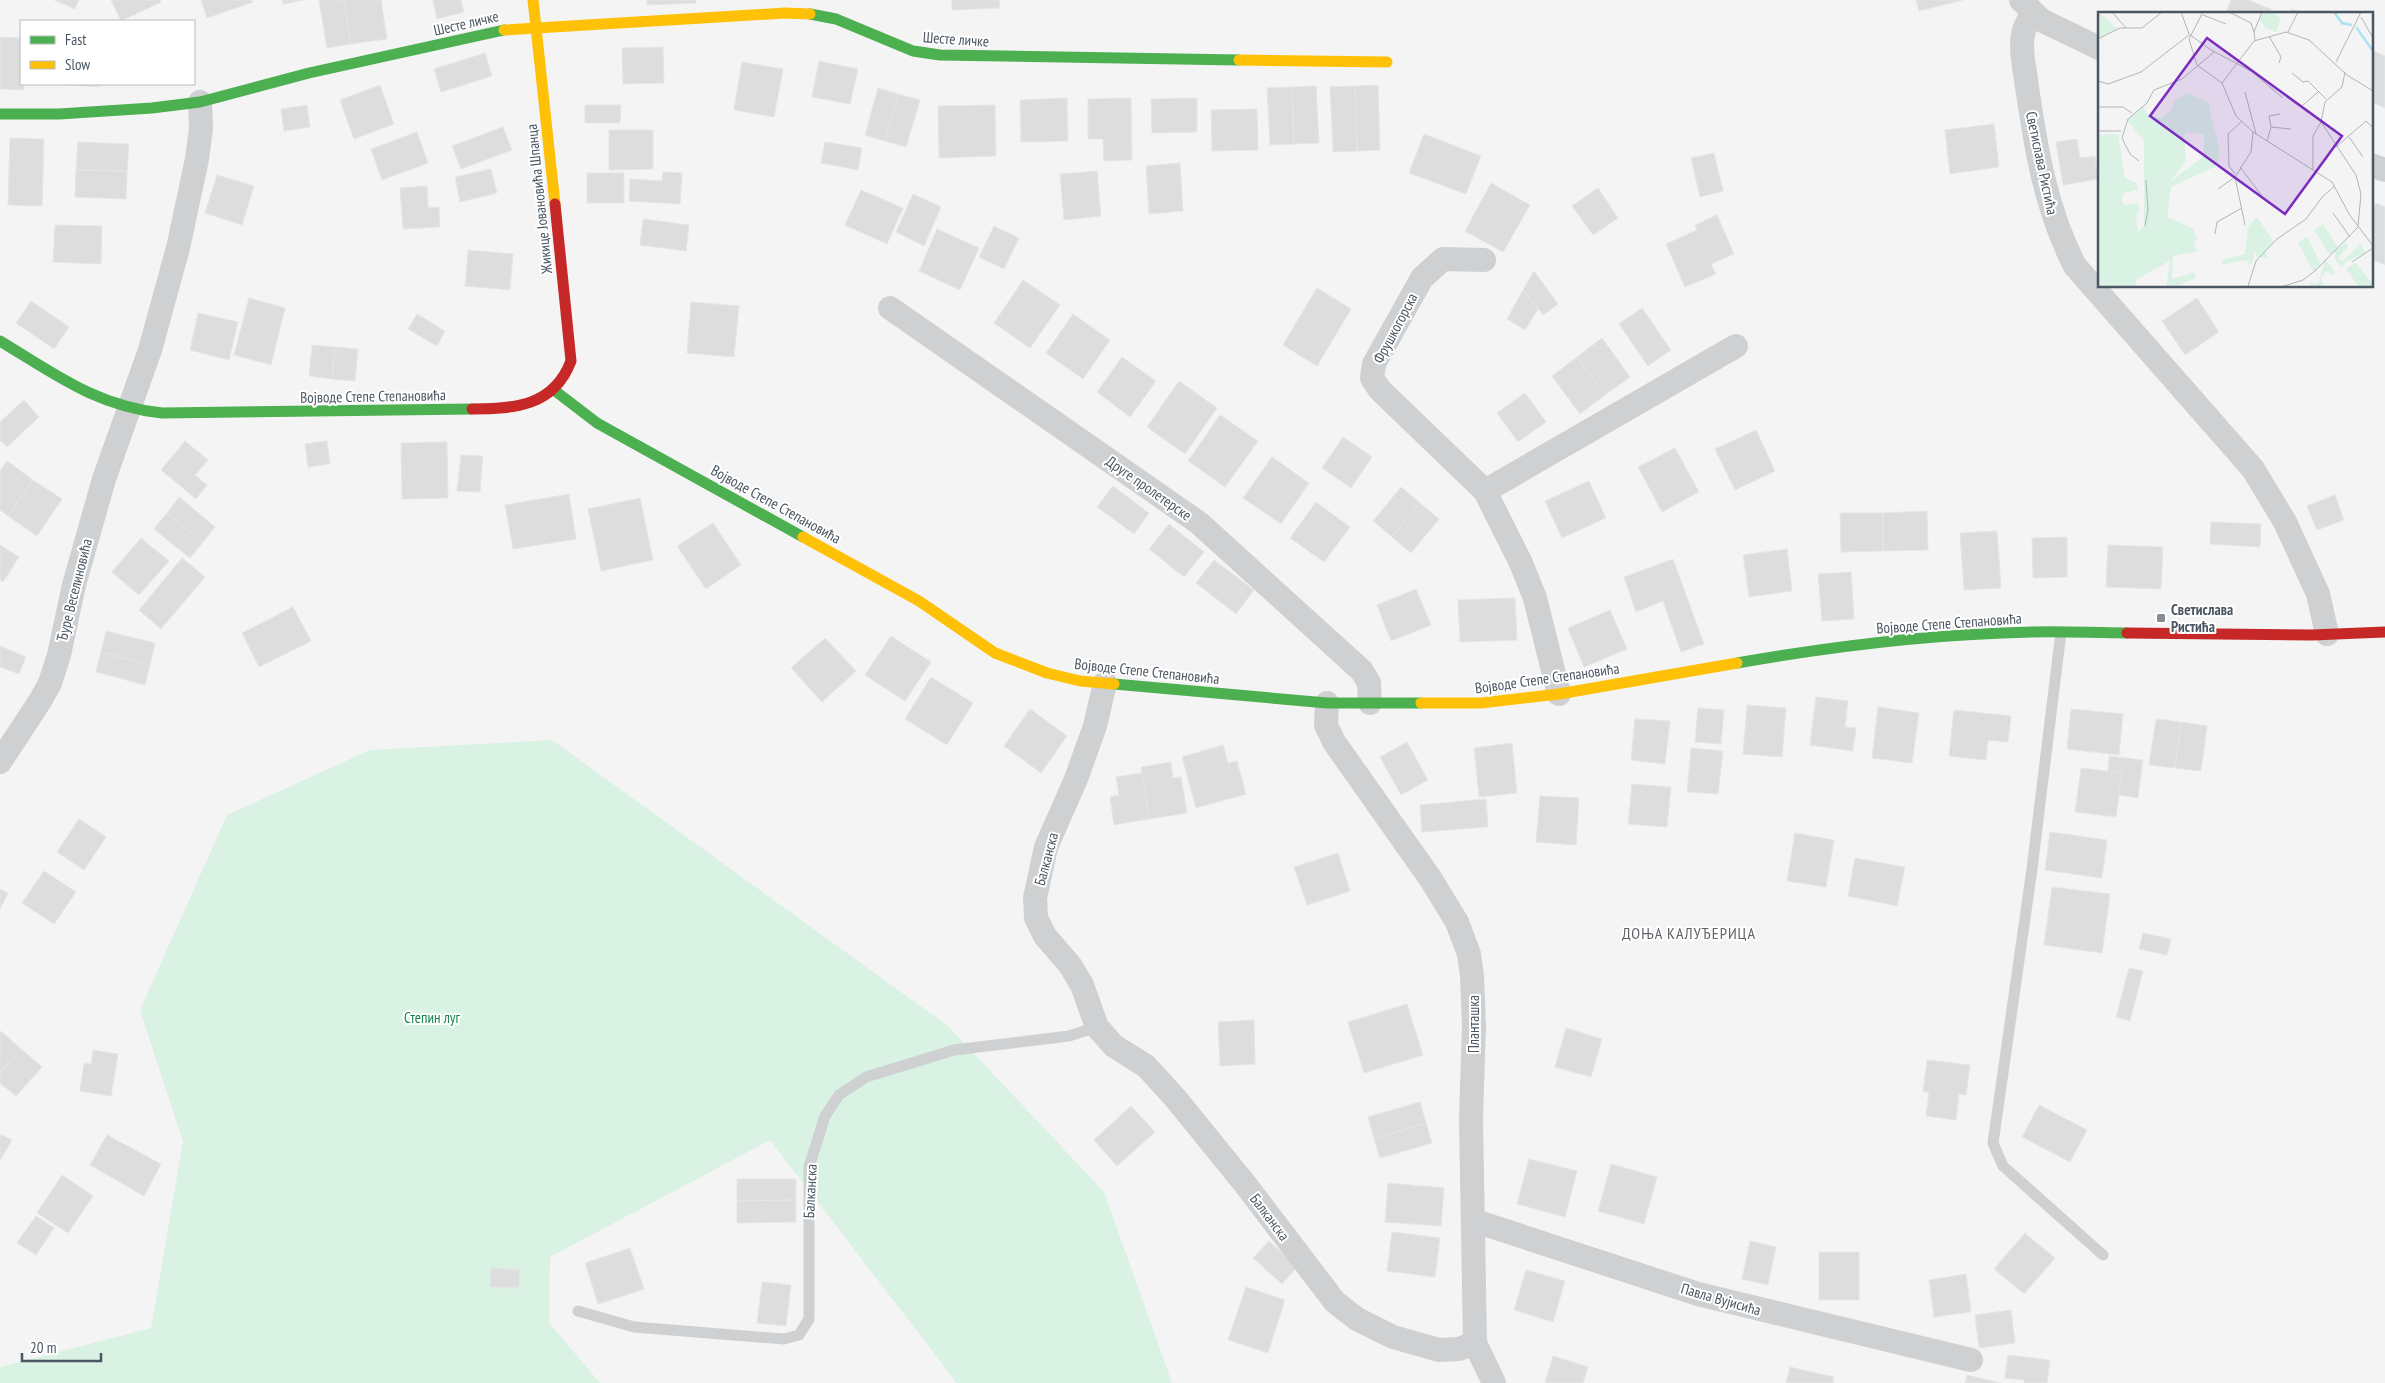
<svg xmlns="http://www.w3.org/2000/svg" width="2385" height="1383" font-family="'PT Sans Narrow',sans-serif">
<rect width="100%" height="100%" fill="#f4f4f4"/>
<!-- green -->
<polygon fill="#d9f2e3" points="552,740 948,1026 1104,1192 1172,1383 957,1383 770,1140 550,1257 549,1323 600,1383 0,1383 0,1367 151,1328 183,1142 140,1010 227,815 370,750"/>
<!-- building -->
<g fill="#ddddde" stroke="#e5e6e7">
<polygon points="54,0 79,0 75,9"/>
<polygon points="111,0 160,0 161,2 121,21"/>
<polygon points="201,0 252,0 253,2 207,18"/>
<polygon points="282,0 304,0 283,4"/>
<polygon points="319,0 344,0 351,44 327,48"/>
<polygon points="344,0 381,0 387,39 351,44"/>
<polygon points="433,0 461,0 464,12 437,19"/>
<polygon points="647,0 696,0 696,3 647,5"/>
<polygon points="952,0 999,0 1000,8 952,10"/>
<polygon points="1916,0 1963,0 1919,11"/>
<polygon points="2231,0 2248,0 2271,9 2270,14 2225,14"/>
<polygon points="2291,9 2306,14 2289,14"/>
<polygon points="0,37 21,38 21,84 24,84 24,90 0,89"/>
<polygon points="663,47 664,83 623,84 622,48"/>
<polygon points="2371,50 2385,56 2385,108 2371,102"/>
<polygon points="485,53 492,76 441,92 434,69"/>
<polygon points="819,61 858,69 850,104 812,97"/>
<polygon points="742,62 783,69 774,117 734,110"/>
<polygon points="57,84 100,84 100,87"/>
<polygon points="380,85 394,124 354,139 340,100"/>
<polygon points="1378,85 1380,150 1357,151 1355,86"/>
<polygon points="1316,86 1319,143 1294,144 1292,87"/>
<polygon points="1355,86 1357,151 1333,152 1330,87"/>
<polygon points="1292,87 1294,144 1270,145 1267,88"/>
<polygon points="878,88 898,94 885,141 865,135"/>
<polygon points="898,94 920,100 906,147 885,141"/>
<polygon points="1067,98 1068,141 1021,142 1020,100"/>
<polygon points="1131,98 1132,160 1104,161 1103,139 1088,139 1088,99"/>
<polygon points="1197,98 1197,132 1152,133 1151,99"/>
<polygon points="307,105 310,127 284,131 281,109"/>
<polygon points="585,105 621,105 620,123 585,123"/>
<polygon points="995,105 996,156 939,158 938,106"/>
<polygon points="1257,109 1258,150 1212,151 1211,110"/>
<polygon points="1994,124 1999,167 1950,174 1945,130"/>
<polygon points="503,127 512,150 461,169 452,146"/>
<polygon points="609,130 653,130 653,169 609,170"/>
<polygon points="417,132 428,163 382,180 371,149"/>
<polygon points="1424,134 1481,156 1466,194 1409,173"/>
<polygon points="10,138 44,139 42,206 8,205"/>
<polygon points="2077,139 2080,158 2095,156 2098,179 2063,185 2056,142"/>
<polygon points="78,142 129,144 127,171 76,170"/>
<polygon points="825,142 862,148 858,170 821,163"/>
<polygon points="1714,153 1723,191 1700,197 1691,158"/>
<polygon points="1180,163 1183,211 1149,214 1146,166"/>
<polygon points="491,169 497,193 460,202 455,177"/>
<polygon points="76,170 127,171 126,199 75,197"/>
<polygon points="1097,171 1101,216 1064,220 1060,174"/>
<polygon points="663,172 682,173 680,204 629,201 630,179 662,181"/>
<rect x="587" y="173" width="37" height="30"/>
<polygon points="217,175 254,186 242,225 205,213"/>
<polygon points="1491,183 1530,205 1503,252 1465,231"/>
<polygon points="427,186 428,208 439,207 440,227 403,229 400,188"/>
<polygon points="1598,188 1618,218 1593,235 1572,206"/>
<polygon points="861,190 903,208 887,244 845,225"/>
<polygon points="913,194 941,207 924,246 896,232"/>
<polygon points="2376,203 2385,207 2385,265 2371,259 2371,213"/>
<polygon points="1717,215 1734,254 1711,264 1716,274 1685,287 1666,244 1697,230 1695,225"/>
<polygon points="643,219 689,225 686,251 640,245"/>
<polygon points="55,225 102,226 101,264 53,262"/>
<polygon points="994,226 1019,238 1004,269 979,257"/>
<polygon points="937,229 979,248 960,290 919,271"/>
<polygon points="468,250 513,254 510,290 465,286"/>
<polygon points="1534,271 1558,304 1543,315 1523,290"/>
<polygon points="1023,280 1060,305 1030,348 994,323"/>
<polygon points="1317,288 1351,309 1317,366 1283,345"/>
<polygon points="1523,290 1538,309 1525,330 1507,319"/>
<polygon points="249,298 285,308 271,365 234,355"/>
<polygon points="2197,298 2219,332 2185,355 2162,321"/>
<polygon points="31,301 69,327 54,349 16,323"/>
<polygon points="691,302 739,306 734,357 687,353"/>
<polygon points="1642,308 1671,350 1648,366 1619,324"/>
<polygon points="198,313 238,322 229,360 190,350"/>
<polygon points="417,314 445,331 437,346 408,329"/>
<polygon points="1073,314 1110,340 1083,379 1046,353"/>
<polygon points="1602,338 1630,377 1605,395 1577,357"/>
<polygon points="312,345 335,347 332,379 309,376"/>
<polygon points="335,347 358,349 355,381 332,379"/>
<polygon points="1122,357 1156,381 1130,417 1097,392"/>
<polygon points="1577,357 1605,395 1580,414 1552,376"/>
<polygon points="1179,381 1217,408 1185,454 1147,427"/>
<polygon points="1525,393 1546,422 1518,442 1497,413"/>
<polygon points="24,400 39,417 7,447 0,440 0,422"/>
<polygon points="1220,415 1258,441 1225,487 1188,461"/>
<polygon points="1756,430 1775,471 1735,490 1715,449"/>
<polygon points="1343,437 1372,457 1351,488 1322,468"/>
<polygon points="185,441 208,460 195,475 207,485 196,499 161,470"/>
<polygon points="327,441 330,464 308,467 305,444"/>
<polygon points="447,442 448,498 402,499 401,443"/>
<polygon points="1675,448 1699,492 1662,512 1638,467"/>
<polygon points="461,455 483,456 480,492 457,491"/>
<polygon points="1272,457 1309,483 1281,524 1243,498"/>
<polygon points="7,461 33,480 8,516 0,510 0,471"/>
<polygon points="33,480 62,499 37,536 8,516"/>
<polygon points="1589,481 1606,518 1562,538 1545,501"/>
<polygon points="1113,486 1149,513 1134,534 1097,507"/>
<polygon points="1401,487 1420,503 1392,537 1373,521"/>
<polygon points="569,494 576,539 513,549 505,505"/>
<polygon points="2335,495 2344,520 2317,530 2307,506"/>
<polygon points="179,497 215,527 203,542 167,513"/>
<polygon points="640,498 653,560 601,571 588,509"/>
<polygon points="1316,502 1350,527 1324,562 1290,538"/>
<polygon points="1420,503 1439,519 1411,553 1392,537"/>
<polygon points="1927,511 1928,550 1883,551 1883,513"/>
<polygon points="167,513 203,542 190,558 154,529"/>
<polygon points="1840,513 1883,513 1883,551 1841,552"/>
<polygon points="2211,522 2261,524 2260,547 2210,544"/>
<polygon points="713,523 741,565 706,589 677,546"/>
<polygon points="1169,524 1204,552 1184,577 1149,549"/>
<polygon points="1997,531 2001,588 1964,590 1960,533"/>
<polygon points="2067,537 2067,577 2033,578 2032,538"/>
<polygon points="141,538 169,561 139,595 112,572"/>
<polygon points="0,545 19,557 3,582 0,580"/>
<polygon points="2108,545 2163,547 2161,589 2106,587"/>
<polygon points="1787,549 1792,591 1749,597 1743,555"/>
<polygon points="182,558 205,577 161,629 139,610"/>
<polygon points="1673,559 1704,644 1681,652 1663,601 1636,612 1624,577"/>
<polygon points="1214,560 1254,590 1236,614 1196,583"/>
<polygon points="1851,572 1854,619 1822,621 1818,574"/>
<polygon points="1416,589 1431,625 1391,641 1377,605"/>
<polygon points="1515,598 1517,640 1460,642 1458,600"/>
<polygon points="293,607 311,641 259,667 242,633"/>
<polygon points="1610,610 1627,649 1584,667 1568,628"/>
<polygon points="106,631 155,643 150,665 101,652"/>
<polygon points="891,636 931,662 905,701 865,675"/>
<polygon points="825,638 856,671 822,702 791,668"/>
<polygon points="0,646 26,657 19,674 0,667"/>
<polygon points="101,652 150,665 145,685 96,672"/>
<polygon points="931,677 973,703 947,745 905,719"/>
<polygon points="1816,697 1848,701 1845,727 1856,728 1853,751 1810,745"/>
<polygon points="1747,705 1786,708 1782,757 1743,754"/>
<polygon points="1878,707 1919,713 1912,763 1872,758"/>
<polygon points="1698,708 1724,710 1721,744 1695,742"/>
<polygon points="1030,709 1067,736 1041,773 1004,746"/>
<polygon points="2071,709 2123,714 2119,755 2067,749"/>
<polygon points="1954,710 2011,716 2008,742 1988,740 1986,760 1949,756"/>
<polygon points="1635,719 1670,721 1665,764 1631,760"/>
<polygon points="2156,719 2181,722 2175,768 2149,765"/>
<polygon points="2181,722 2207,726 2201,771 2175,768"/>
<polygon points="1407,742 1428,780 1401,795 1380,757"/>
<polygon points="1512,743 1517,793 1479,797 1474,748"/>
<polygon points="1223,745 1228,763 1237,761 1246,794 1196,808 1182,757"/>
<polygon points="1691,748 1723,751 1718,794 1687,792"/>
<polygon points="2109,756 2143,760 2138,798 2118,795 2122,773 2108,772"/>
<polygon points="1171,762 1173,778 1181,777 1187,813 1149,819 1141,767"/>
<polygon points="2081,768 2122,773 2116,817 2075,812"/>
<polygon points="1142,773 1149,819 1114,825 1110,797 1119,795 1116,777"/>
<polygon points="1632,784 1671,787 1667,827 1628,824"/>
<polygon points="1540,796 1579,798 1576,845 1536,842"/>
<polygon points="1486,799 1488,827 1422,832 1420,805"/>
<polygon points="79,819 106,837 84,870 57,852"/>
<polygon points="2050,832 2107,840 2102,878 2045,870"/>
<polygon points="1795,833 1834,840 1826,887 1787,881"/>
<polygon points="1338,853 1350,891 1307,905 1294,867"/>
<polygon points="1855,858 1905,867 1897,906 1848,896"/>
<polygon points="44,871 76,892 54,924 22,903"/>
<polygon points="2052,887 2110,894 2102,953 2044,945"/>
<polygon points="0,889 8,893 0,909"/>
<polygon points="2143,933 2171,939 2167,955 2139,949"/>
<polygon points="2129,968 2143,971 2130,1021 2116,1017"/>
<polygon points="1407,1004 1423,1055 1364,1073 1348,1022"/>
<polygon points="1254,1020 1255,1064 1220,1066 1218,1022"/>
<polygon points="1566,1028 1602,1039 1591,1077 1555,1067"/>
<polygon points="1,1031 21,1049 0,1073 0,1033"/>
<polygon points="21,1049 42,1067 16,1096 0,1083 0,1073"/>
<polygon points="93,1050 118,1054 111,1096 80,1091 84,1063 91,1064"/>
<polygon points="1927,1060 1970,1065 1966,1095 1959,1094 1956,1120 1926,1116 1929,1092 1923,1092"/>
<polygon points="1420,1102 1426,1123 1374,1139 1368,1117"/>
<polygon points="2039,1105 2087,1130 2070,1162 2022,1137"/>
<polygon points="1131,1106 1155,1132 1117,1166 1094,1140"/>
<polygon points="1426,1123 1432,1143 1380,1158 1374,1139"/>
<polygon points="0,1134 12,1140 0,1161"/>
<polygon points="107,1135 161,1164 144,1196 90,1165"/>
<polygon points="1529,1159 1577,1171 1565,1217 1517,1204"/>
<polygon points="1611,1164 1657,1177 1644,1224 1598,1211"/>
<polygon points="62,1175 93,1196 68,1233 37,1213"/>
<polygon points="737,1179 796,1179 796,1200 737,1201"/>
<polygon points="1388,1183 1444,1188 1441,1226 1385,1222"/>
<polygon points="796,1200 796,1222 737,1223 737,1201"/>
<polygon points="36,1216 54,1228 36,1255 17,1243"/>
<polygon points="1392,1232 1440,1238 1435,1277 1387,1271"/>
<polygon points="2025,1233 2055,1258 2024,1294 1994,1269"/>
<polygon points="1269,1241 1297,1267 1282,1284 1253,1258"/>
<polygon points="1750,1241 1776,1247 1768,1285 1742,1279"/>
<polygon points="630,1248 644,1289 598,1304 585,1263"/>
<rect x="1819" y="1252" width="40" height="48"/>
<polygon points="491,1268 520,1270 519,1288 490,1287"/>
<polygon points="1526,1270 1565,1281 1553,1322 1514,1310"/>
<polygon points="1966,1274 1971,1312 1934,1317 1929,1280"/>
<polygon points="762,1282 791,1285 786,1326 757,1323"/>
<polygon points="1246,1287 1285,1300 1268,1353 1228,1340"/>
<polygon points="2011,1310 2015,1343 1979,1348 1975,1315"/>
<polygon points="2008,1355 2050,1360 2047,1383 2024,1383 2024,1380 2005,1378"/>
<polygon points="1553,1356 1588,1367 1583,1383 1545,1383"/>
<polygon points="1790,1367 1834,1377 1833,1383 1786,1383"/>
<polygon points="1967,1375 2001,1383 1965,1383"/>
</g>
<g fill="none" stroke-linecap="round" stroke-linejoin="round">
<!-- lane -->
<g stroke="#ced0d2" stroke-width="11">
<polyline points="2061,632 2032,869 1993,1143 2003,1166 2103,1255"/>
<polyline points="578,1311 634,1327 784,1339 799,1335 809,1319 809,1167 825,1116 839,1095 866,1077 954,1050 1069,1036 1097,1027"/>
</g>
<!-- street -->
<g stroke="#ced0d2" stroke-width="24">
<polyline points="2021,0 2041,20 2099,48"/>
<path d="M 2032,13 C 2030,18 2026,24 2024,30 C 2019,48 2025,69 2027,87 C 2036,149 2046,210 2075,266 L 2253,469 L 2285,522 L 2318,594 L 2327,634"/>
<polyline points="2371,165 2385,170"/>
<polyline points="1484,260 1443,259 1422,278 1374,364 1372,378 1380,390 1485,491 1521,563 1535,598 1559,694"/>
<polyline points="890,308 1199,523 1362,671 1369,683 1370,703"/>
<polyline points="1485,491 1736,346"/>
<polyline points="1105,683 1095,726 1076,779 1046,847 1035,898 1036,918 1045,936 1070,965 1082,985 1097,1027 1114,1046 1146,1066 1176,1099 1245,1184 1335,1302 1357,1319 1393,1337 1439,1350 1459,1349 1475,1343"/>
<polyline points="1327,703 1326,725 1334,742 1430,878 1457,922 1469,954 1472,976 1474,1025 1471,1118 1475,1343 1494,1383"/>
<polyline points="0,762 40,701 50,683 59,655 74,585 104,479 150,350 178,248 197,159 201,128 200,102"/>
<polyline points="1475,1221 1698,1294 1971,1360"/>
</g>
<!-- fast -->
<g stroke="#4caf50" stroke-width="11">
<polyline points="810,14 836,19 913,51 940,55 1239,60"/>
<polyline points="0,114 59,114 152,108 200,102 309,73 504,30"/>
<path d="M 0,341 C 55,374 96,406 162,413 L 472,409"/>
<polyline points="554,390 597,423 803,537"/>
<path d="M 1737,663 C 1834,646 1933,634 2032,632 C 2063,631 2095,633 2127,633"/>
<polyline points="1114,684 1327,703 1421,703"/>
</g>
<!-- slow -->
<g stroke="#ffc107" stroke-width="11">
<polyline points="533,0 555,204"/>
<polyline points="504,30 785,13 810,14"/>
<polyline points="1239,60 1387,62"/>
<polyline points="803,537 919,601 995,653 1047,673 1080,681 1114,684"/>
<polyline points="1421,703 1481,703 1559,694 1737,663"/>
</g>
<!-- jam -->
<g stroke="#c62828" stroke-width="11">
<path d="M 472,409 C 515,409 554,406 571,361 L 555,204"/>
<polyline points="2127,633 2312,635 2385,632"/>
</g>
</g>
<!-- markers -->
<rect fill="#868d94" stroke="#fff" stroke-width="2" x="2156" y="613" width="10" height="10" rx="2.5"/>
<g text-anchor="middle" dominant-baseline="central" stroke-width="4" stroke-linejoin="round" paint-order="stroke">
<!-- street labels -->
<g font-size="15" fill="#4a5661" stroke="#fff">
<text transform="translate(466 23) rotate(-13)">Шесте личке</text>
<text transform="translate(956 39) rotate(4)">Шесте личке</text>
<text transform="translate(2042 163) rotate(78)">Светислава Ристића</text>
<text transform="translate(539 199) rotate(-96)">Жикице Јовановића Шпанца</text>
<text transform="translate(1395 328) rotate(-62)">Фрушкогорска</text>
<text transform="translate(373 396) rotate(-1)">Војводе Степе Степановића</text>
<text transform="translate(1149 488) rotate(35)">Друге пролетерске</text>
<text transform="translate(776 504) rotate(29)">Војводе Степе Степановића</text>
<text transform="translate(74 590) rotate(-76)">Ђуре Веселиновића</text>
<text transform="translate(1949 623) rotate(-4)">Војводе Степе Степановића</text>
<text transform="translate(1147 671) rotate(6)">Војводе Степе Степановића</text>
<text transform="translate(1547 678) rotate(-8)">Војводе Степе Степановића</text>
<text transform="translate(1046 859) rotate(-75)">Балканска</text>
<text transform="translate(1473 1024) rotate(-90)">Планташка</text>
<text transform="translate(810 1191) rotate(-87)">Балканска</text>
<text transform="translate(1270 1217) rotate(53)">Балканска</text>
<text transform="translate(1721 1299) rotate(16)">Павла Вујисића</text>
</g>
<!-- poi labels -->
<g font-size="15" font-weight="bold" fill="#4a5661" stroke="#fff" text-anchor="start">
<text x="2171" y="609">Светислава<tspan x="2171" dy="17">Ристића</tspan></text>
</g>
<!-- park labels -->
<g font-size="15" fill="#17864f" stroke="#fff">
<text x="432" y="1017">Степин луг</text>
</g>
<!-- neighbourhood labels -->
<g font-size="16" letter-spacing="1" fill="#5f6368" stroke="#fff">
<text x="1689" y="933">ДОЊА КАЛУЂЕРИЦА</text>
</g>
</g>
<!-- overview -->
<g transform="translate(2098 12)">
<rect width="275" height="275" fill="#f4f4f4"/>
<path d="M 0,0 L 20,17 L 0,27 ZM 164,0 L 173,0 L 183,6 L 178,20 L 168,16 L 162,8 ZM 88,81 L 110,90 L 122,139 L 118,154 L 73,175 L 69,205 L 94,216 L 99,226 L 96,232 L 99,239 L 75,244 L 74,267 L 97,260 L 97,266 L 77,275 L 68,275 L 72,249 L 39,267 L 37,275 L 0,275 L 0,123 L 20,122 L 27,166 L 39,171 L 40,178 L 26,181 L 23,188 L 26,193 L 39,191 L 42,197 L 38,204 L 40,219 L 46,215 L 46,129 L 29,108 L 45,94 L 48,101 L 63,107 L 73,98 L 76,89 ZM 89,120 L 106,122 L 106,144 L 72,170 L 88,148 L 86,123 ZM 159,205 L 176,230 L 167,240 L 171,246 L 159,245 L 156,238 L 155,250 L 151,253 L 149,248 L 124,253 L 124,248 L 147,242 L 150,215 ZM 225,212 L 241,236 L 248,230 L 250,235 L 240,246 L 245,249 L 262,232 L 268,241 L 249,249 L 243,255 L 237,246 L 237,240 L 232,243 L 216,218 ZM 209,224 L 223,253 L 216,260 L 200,231 ZM 227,247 L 237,261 L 235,263 L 229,259 L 227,261 L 223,266 L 225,275 L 213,275 L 213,269 L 216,273 L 221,271 ZM 257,251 L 275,272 L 275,275 L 261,275 L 248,257 Z" fill="#d9f2e3" fill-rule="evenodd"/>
<path fill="none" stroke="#aee2f0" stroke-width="2.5" d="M 236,0 L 244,11 L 254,13M 258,15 L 275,39"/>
<path fill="none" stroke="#b0b5b9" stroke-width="1" d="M 14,0 L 28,16M 83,0 L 91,22 L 113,38 L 153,59 L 185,86M 105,0 L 91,27 L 99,53 L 124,71 L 138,104 L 155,120 L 234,170 L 251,202 L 275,234M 131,0 L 153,11 L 156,20M 105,3 L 128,12M 263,5 L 275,26M 190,20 L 200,0M 171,24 L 183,45 L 181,51M 0,27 L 22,16 L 44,16 L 64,0M 157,28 L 156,20 L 164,0M 238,50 L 263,0M 194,61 L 205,70 L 210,69 L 228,87M 0,69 L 10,72 L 43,60 L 91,23M 124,71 L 156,29 L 188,20 L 211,28 L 249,63 L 275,79M 147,80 L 158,122M 205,93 L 220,80M 0,95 L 25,95 L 34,101M 223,110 L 258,163 L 263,182 L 260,214M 173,115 L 193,117M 0,119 L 23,119M 251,125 L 265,145M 169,129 L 173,115 L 171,104 L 182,102M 238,135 L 268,109 L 275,116M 41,149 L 32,142 L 24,126 L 30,107 L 49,91 L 56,78 L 84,67 L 116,40M 142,155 L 164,184M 215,157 L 215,124 L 223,110 L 227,90 L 244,75 L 247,60M 137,162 L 131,154 L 130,122 L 143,110M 120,177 L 137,165M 235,201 L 252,225M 147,213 L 137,165 L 153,140 L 155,120M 47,214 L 50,198 L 48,168M 117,222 L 119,210 L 144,196M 254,250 L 275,236M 150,274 L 158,249 L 179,227 L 208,207 L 225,184 L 237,174M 183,275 L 205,268 L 218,258 L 260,215"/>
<path fill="#7b2cbf" fill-opacity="0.15" stroke="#7b2cbf" stroke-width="2.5" d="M 109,26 L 244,124 L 187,202 L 52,104 Z"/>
<rect width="275" height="275" fill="none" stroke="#4a5661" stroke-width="2.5"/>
</g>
<!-- legend -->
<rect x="20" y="20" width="175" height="65" fill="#ffffff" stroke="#b7bbc0"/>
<rect x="30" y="36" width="25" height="8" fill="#4caf50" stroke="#b7bbc0"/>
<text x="65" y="45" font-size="15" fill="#4a5661">Fast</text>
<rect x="30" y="61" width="25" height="8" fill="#ffc107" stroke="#b7bbc0"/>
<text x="65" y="70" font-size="15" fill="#4a5661">Slow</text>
<!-- scale -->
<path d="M22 1353v8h79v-8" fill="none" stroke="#4a5661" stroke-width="2.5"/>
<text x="30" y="1353" font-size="15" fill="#4a5661" stroke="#ffffff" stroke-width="4" paint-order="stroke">20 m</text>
</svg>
